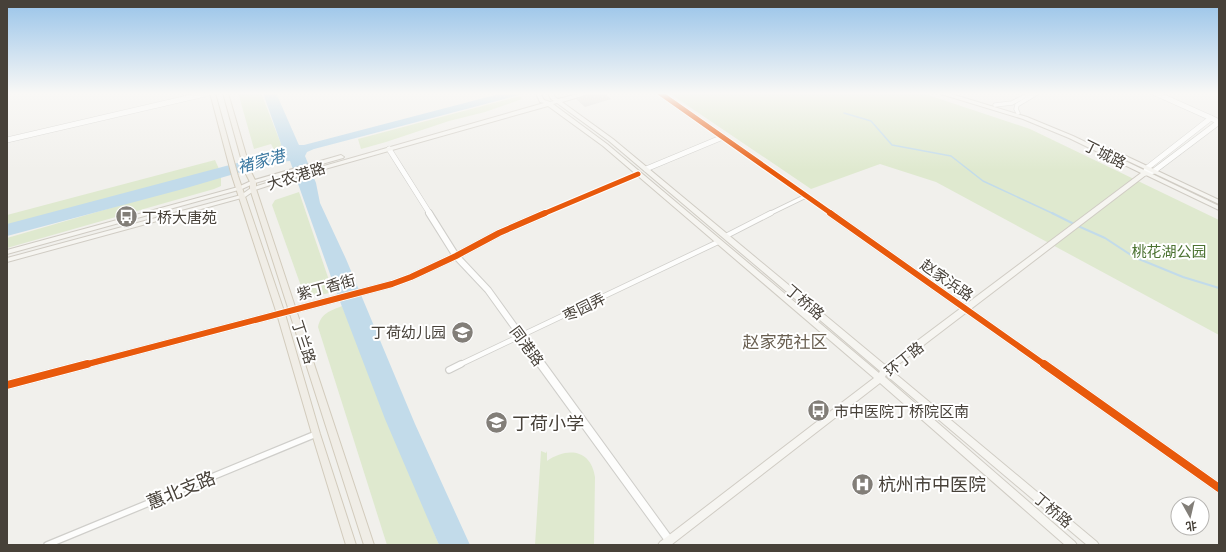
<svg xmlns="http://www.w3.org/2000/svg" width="1226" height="552" font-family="'Titillium Web','Noto Sans SC',sans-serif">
<rect width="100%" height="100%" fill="#f1f0ec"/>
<!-- green -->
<g fill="#dfe9cf">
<polygon points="241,93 261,93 283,149 276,153 271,144 254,149 239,96"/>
<polygon points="669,93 922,93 1030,129 1219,220 1219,335 936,182 880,164 811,189"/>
<polygon points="520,96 522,99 485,112 449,121 386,142 361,149 358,139"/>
<polygon points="215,160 219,169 7,227 7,215"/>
<polygon points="221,176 221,186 214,189 7,248 7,238"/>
<path d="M 299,192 L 333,292 C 322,295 312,298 302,289 L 272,205 L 275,200 Z"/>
<path d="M 342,306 L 439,545 L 387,545 L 318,327 C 321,313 330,311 342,306 Z"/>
<path d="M 541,451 L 546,453 L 547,451 L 547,461 C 567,447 591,449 595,477 L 594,545 L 535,545 Z"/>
</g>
<!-- water -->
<polygon fill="#c2dbea" points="263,93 276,93 298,143 299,145 304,145 503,93 527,93 314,149 307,152 305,156 316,183 320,203 346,259 415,424 470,545 439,545 385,419 336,291 290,161 275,162 183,189 7,236 7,224 275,153 280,149 281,144"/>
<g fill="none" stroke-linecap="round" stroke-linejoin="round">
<!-- stream-far1 -->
<polyline stroke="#c2dbea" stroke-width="1.5" points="844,113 871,121 892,145 951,156 983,181 1054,214"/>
<!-- stream -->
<g stroke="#c2dbea" stroke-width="2">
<polyline points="1052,213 1074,224"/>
<polyline points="1078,226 1105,238 1134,257 1183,277 1219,288"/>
</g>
</g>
<!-- building -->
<polygon fill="#dbd9d5" points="590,93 604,93 611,99 585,107 576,99 589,95"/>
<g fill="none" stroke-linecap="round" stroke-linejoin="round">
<defs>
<g id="minor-far2">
<polyline points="995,105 1012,103 1031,93"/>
<polyline points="1018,113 1016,109 1017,105 1037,93"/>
<polyline points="769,214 806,196"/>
</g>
<g id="minor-far1">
<polyline points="726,236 771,213"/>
<polyline points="459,365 718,242"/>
</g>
<g id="minor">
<polyline points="449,370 461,364"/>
<polyline points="47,545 316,434"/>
</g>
<g id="tertiary-far2">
<polyline points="660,93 832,214"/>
<polyline points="1155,93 1211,118"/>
<polygon points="1211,118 1219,122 1154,171 1145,173 1147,168"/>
<polyline points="7,140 209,93"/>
<polyline points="389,149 430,214"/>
<polyline points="646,169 723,137"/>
<polyline points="543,214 638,174"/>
</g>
<g id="tertiary-far1">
<polyline points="429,213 456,256 488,290 542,365"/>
<polyline points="830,213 1045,365"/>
<polyline points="84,365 392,284 411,277 456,256 499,233 545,213"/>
</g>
<g id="tertiary">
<polyline points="541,364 669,540"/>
<polyline points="1044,364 1219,488"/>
<polyline points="7,385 87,364"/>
</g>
<g id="secondary">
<path d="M 536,93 L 540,93 L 544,100 L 550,102 L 554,101 L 551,99 L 548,93 L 552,93 L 555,97 L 558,99 L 582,93 L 589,93 L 589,94 L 562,102 L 613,139 L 885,365 L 1141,173 L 1069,138 L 1023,119 L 941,94 L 941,93 L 948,93 L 1027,117 L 1073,136 L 1219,206 L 1219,210 L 1146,175 L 891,370 L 1097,542 L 1099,545 L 1087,545 L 886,375 L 885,377 L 1075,542 L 1077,545 L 1065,545 L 880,383 L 671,545 L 658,545 L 660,542 L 874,378 L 603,146 L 548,106 L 286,180 L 255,190 L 245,197 L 7,262 L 7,258 L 241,195 L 251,188 L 282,178 L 544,103 L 540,102 ZM 557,103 L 609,141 L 880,371 L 879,373 L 607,144 L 553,104 Z"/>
<polygon points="1109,148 1219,200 1219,204 1107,151 1106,150"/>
<polygon points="341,155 344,157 343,158 255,183 242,189 7,254 7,250 238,187 251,181"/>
</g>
<g id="primary">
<polygon points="210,93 215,93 238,176 285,314 320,434 356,545 346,545 312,434 277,314 232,176"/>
<polygon points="223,93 228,93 251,172 256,182 256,189 374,545 364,545 250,189 250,182 245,172"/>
</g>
</defs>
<!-- minor-far2 casing -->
<use href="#minor-far2" stroke="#cfceca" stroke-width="5"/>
<!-- minor-far1 casing -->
<use href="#minor-far1" stroke="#cfceca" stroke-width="6"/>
<!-- minor casing -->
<use href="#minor" stroke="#cfceca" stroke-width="8"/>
<!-- tertiary-far2 casing -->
<use href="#tertiary-far2" stroke="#cfceca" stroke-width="6"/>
<!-- tertiary-far1 casing -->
<use href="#tertiary-far1" stroke="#cfceca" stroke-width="8"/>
<!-- tertiary casing -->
<use href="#tertiary" stroke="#cfceca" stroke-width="10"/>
<!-- secondary casing -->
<use href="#secondary" stroke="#d0ccc4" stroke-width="2"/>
<!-- primary casing -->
<use href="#primary" stroke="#d2cbbc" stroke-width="2"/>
<!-- minor-far2 -->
<use href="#minor-far2" stroke="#fdfdfc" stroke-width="3.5"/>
<!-- minor-far1 -->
<use href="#minor-far1" stroke="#fdfdfc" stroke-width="4.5"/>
<!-- minor -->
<use href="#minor" stroke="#fdfdfc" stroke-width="5.5"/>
<!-- tertiary-far2 -->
<use href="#tertiary-far2" stroke="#fdfdfc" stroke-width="5"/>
<!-- tertiary-far1 -->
<use href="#tertiary-far1" stroke="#fdfdfc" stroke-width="6"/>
<!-- tertiary -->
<use href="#tertiary" stroke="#fdfdfc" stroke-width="8"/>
<!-- secondary -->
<use href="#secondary" fill="#f6f5f1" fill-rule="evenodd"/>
<!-- primary -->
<use href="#primary" fill="#f0ede6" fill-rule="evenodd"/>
<defs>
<g id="cycleway-far2">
<polyline points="660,93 832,214"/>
<polyline points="543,214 638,174"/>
</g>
<g id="cycleway-far1">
<polyline points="830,213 1045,365"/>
<polyline points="84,365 392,284 411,277 456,256 499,233 545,213"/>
</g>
<g id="cycleway">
<polyline points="1044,364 1219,488"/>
<polyline points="7,385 87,364"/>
</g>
</defs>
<!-- cycleway-far2 casing -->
<use href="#cycleway-far2" stroke="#fff" stroke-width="7"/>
<!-- cycleway-far1 casing -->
<use href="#cycleway-far1" stroke="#fff" stroke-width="8"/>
<!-- cycleway casing -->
<use href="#cycleway" stroke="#fff" stroke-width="10"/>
<!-- cycleway-far2 -->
<use href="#cycleway-far2" stroke="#e8590c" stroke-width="5"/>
<!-- cycleway-far1 -->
<use href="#cycleway-far1" stroke="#e8590c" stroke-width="6"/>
<!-- cycleway -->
<use href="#cycleway" stroke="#e8590c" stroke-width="8"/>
</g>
<!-- sky -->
<linearGradient id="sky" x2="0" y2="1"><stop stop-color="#99c4e9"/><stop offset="0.55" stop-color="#f9f8f6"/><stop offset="1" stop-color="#f9f8f6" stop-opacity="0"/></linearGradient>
<rect width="1226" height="170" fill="url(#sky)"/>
<!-- icons -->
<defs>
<symbol id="bus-disc" viewBox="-11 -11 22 22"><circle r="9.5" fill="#827e78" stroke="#fff"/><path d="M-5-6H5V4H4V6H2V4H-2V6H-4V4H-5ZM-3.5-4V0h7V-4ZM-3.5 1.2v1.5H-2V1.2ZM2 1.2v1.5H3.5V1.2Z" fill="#fff"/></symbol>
<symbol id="school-disc" viewBox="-11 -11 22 22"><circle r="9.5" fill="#827e78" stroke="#fff"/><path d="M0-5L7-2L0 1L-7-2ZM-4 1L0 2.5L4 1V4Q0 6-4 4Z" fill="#fff"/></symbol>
<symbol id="hospital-disc" viewBox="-11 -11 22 22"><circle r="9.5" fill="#827e78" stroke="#fff"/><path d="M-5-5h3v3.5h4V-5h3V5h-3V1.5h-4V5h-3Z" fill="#fff"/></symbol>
</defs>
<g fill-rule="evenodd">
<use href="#bus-disc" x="114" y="204" width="25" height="25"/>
<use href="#school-disc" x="450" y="320" width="25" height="25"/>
<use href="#bus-disc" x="806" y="398" width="25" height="25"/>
<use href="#school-disc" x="484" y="410" width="25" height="25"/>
<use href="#hospital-disc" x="850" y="472" width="25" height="25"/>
</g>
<g text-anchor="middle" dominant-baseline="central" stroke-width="4" stroke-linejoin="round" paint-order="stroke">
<!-- street labels -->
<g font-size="15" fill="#474139" stroke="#fff">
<text transform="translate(1105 154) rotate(26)">丁城路</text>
<text transform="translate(296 176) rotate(-17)">大农港路</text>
<text transform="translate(947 280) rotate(35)">赵家浜路</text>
<text transform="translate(326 287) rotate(-15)">紫丁香街</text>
<text transform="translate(805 302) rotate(40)">丁桥路</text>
<text transform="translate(584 307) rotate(-26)">枣园弄</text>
<text transform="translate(304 342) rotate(72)">丁兰路</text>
<text transform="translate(527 346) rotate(54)">同港路</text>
<text transform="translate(904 359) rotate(-39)">环丁路</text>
<text transform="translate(1053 510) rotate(40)">丁桥路</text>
</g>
<!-- poi labels -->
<g font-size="15" fill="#474139" stroke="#fff" text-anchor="start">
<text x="142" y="217">丁桥大唐苑</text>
<text x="446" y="332" text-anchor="end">丁荷幼儿园</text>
<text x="834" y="411">市中医院丁桥院区南</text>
</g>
<!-- park labels -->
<g font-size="15" fill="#4c7332" stroke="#fff">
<text x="1169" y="251">桃花湖公园</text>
</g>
<!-- water labels -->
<g font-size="16" font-style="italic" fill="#3b78a0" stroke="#fff">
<text transform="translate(261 161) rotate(-15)">褚家港</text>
</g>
<!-- quarter labels -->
<g font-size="17" fill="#695f51" stroke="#fff">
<text x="785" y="342">赵家苑社区</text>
</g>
<!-- near-poi labels -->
<g font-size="18" fill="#474139" stroke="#fff" text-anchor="start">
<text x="512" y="423">丁荷小学</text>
<text x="878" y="484">杭州市中医院</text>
</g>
<!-- near-street labels -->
<g font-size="18" fill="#474139" stroke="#fff">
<text transform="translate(181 490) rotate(-22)">蕙北支路</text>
</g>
</g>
<!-- border -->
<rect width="1226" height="552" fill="none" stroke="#474139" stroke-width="16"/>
<!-- north arrow -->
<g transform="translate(1190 516) rotate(172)"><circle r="19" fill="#ffffff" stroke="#b5b3b0"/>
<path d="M0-3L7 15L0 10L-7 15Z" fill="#827e78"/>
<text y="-6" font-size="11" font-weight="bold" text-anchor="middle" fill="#474139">北</text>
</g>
</svg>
